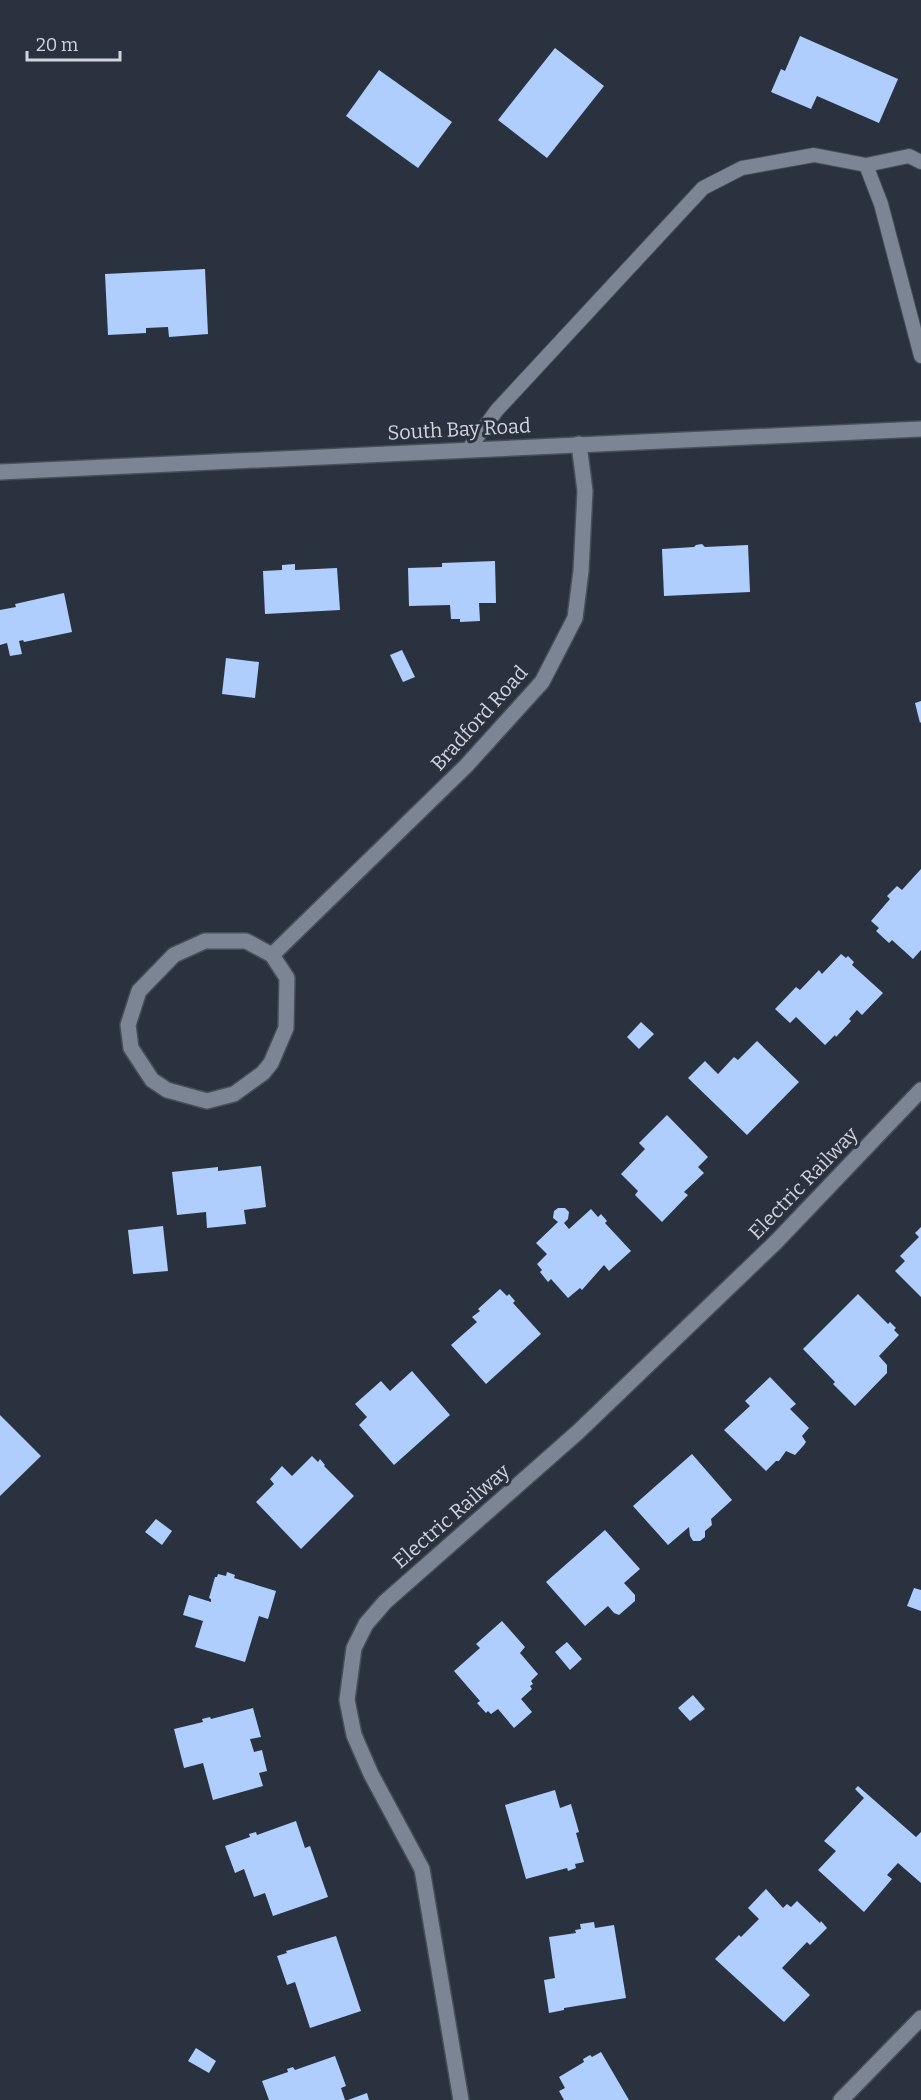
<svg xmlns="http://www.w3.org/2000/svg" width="921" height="2100" font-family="Bitter,serif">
<rect width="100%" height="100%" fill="#2a323f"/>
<!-- building -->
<g fill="#afcefe">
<polygon points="800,36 898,79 879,123 817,96 811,109 771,92 781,69 785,71"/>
<polygon points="555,48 604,86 547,158 498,120"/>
<polygon points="379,70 452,122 418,168 346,116"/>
<polygon points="205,269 208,334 169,337 168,327 146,328 146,333 108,335 105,274"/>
<polygon points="702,544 705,547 748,545 750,592 664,596 662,549 694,547 696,545"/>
<polygon points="495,561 496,603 479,603 480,621 460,622 460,619 451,619 450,605 409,606 408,568 442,567 442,563"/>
<polygon points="295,564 295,570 337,568 340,610 265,614 263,571 282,570 282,565"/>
<polygon points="64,593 72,632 24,642 23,640 19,641 22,654 10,656 7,643 0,645 0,610 16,607 15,604"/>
<polygon points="402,650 415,677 403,682 390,655"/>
<polygon points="226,658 259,662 255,698 222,694"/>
<polygon points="921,701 921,722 920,723 915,703"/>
<polygon points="921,869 921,950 913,959 892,940 889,943 876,931 879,928 871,921 890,899 887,896 897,886 902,890"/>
<polygon points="841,954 846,958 848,956 854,962 852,965 883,993 862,1015 857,1010 849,1019 851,1021 836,1037 835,1035 825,1045 796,1017 790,1023 775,1009 796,987 800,990 819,970 822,974"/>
<polygon points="641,1022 654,1034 639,1049 627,1037"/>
<polygon points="757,1041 799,1082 747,1135 688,1078 705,1061 718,1074 734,1057 738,1060"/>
<polygon points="667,1115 708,1157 698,1167 704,1173 684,1192 688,1195 662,1222 635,1195 638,1191 621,1174 645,1149 639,1143"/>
<polygon points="261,1166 266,1207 244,1210 246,1224 207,1228 206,1212 177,1215 172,1172 218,1167 218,1171"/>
<polygon points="558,1208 565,1208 569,1212 568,1219 564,1223 569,1229 591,1209 598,1217 601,1214 607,1221 605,1223 631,1251 609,1271 604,1265 582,1290 580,1288 568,1298 551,1279 548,1282 540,1272 542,1270 537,1264 547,1254 536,1243 558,1222 553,1218 554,1211"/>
<polygon points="163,1226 168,1271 133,1274 128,1230"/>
<polygon points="921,1227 921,1297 895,1271 905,1261 900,1256 919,1237 915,1233"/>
<polygon points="500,1289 507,1296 509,1294 515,1301 513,1303 541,1334 486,1384 451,1345 477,1322 472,1317 480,1311 478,1309"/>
<polygon points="858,1294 888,1324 890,1322 896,1328 894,1330 899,1335 879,1356 887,1365 887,1373 855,1406 833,1384 835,1382 803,1349"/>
<polygon points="412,1371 450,1415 394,1465 359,1425 367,1417 355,1404 381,1381 390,1391"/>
<polygon points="770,1377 796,1404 790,1409 809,1428 802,1436 806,1442 804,1445 795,1455 786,1451 779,1461 776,1461 766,1471 724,1430 750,1406 745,1401"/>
<polygon points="0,1415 41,1456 0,1496"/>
<polygon points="692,1454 732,1500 711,1519 712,1525 705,1531 705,1537 700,1541 693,1541 690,1536 689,1527 668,1545 633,1506"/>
<polygon points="312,1456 318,1462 320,1459 325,1465 324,1466 354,1496 301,1549 256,1502 274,1484 270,1479 282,1466 292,1476"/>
<polygon points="156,1519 172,1531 162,1545 145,1532"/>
<polygon points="605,1530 640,1569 624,1583 635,1595 635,1601 619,1615 614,1613 608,1606 585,1626 546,1582"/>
<polygon points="227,1572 235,1575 234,1578 276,1591 268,1619 259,1616 245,1662 195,1647 203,1621 183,1615 189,1595 211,1602 211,1599 209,1598 215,1577 217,1577 218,1574 226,1576"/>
<polygon points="914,1588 921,1590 921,1611 907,1606"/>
<polygon points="502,1621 525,1647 520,1653 538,1674 531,1681 533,1684 530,1686 532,1689 521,1699 532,1712 514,1728 498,1709 491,1714 488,1711 486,1713 477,1703 480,1701 454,1671 480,1648 476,1644"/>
<polygon points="567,1642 582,1659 570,1670 555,1652"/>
<polygon points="693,1695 705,1709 690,1721 678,1708"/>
<polygon points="253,1708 261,1737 250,1739 254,1752 262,1750 267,1771 259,1773 263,1786 213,1800 203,1763 184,1768 174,1729 203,1722 202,1719 210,1717 211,1719"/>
<polygon points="858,1786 916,1837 921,1832 921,1883 898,1863 887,1875 892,1879 864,1912 818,1870 836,1851 824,1841 864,1798 855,1789"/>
<polygon points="555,1790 560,1808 571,1804 579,1832 576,1833 584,1862 575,1864 576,1868 568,1871 567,1868 526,1879 505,1805"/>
<polygon points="296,1821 305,1848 310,1846 328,1897 273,1916 265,1893 254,1897 244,1869 235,1873 225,1846 250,1837 249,1834 256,1832 257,1835"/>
<polygon points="766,1889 783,1908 787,1904 791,1907 797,1901 820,1923 821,1921 827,1928 810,1945 807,1942 782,1968 810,1995 784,2022 715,1959 739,1935 741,1937 759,1919 748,1908"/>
<polygon points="594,1922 595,1928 614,1925 626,1998 564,2008 564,2010 549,2013 544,1980 555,1978 549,1937 576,1933 575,1930 581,1929 580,1924"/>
<polygon points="336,1936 361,2011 310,2028 295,1982 287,1985 277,1956 287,1953 286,1951"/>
<polygon points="196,2048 216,2061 209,2073 188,2061"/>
<polygon points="601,2052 629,2100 564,2100 559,2091 565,2088 559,2077 584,2062 583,2059 590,2055 592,2057"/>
<polygon points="335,2056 346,2086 341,2088 345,2100 269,2100 262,2081 288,2072 287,2069 293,2067 295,2070"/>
<polygon points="367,2093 369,2100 348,2100"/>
</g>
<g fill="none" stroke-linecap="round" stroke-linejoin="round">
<defs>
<g id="service">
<polyline points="866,165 909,156 921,162"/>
<polyline points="468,450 497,410 703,188 742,168 814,155 866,165 881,204 921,356"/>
</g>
<g id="minor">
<polygon points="205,941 246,941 272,955 287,978 286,1028 271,1063 263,1073 234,1094 207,1101 167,1090 152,1080 131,1048 128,1025 139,991 174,955"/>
<polyline points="272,955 466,766 542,682 575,618 581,571 585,491 579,444"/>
<polyline points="461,2100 422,1869 371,1774 354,1735 347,1700 354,1648 366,1624 385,1602 578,1432 776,1242 921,1090"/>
<polyline points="841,2100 921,2018"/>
</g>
<polyline id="tertiary" points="0,472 921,429"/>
</defs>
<!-- service casing -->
<use href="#service" stroke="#474e5a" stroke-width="16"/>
<!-- minor casing -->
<use href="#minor" stroke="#474e5a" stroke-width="18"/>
<!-- tertiary casing -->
<use href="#tertiary" stroke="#474e5a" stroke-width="18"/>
<!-- service -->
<use href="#service" stroke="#7b8594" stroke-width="14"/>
<!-- minor -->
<use href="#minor" stroke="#7b8594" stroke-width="15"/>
<!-- tertiary -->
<use href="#tertiary" stroke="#7b8594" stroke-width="15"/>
</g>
<g text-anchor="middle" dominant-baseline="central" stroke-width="6" stroke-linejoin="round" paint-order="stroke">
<!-- street labels -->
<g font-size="20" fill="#d0d5de" stroke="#2a323f">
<text transform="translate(459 429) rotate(-3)">South Bay Road</text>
<text transform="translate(479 718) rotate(-48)">Bradford Road</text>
<text transform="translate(803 1183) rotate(-46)">Electric Railway</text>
<text transform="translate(451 1516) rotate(-41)">Electric Railway</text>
</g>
</g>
<!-- scale -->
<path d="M27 51v9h93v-9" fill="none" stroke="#d0d5de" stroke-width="3"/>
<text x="36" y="51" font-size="18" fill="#d0d5de" stroke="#2a323f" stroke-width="4.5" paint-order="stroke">20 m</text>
</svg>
